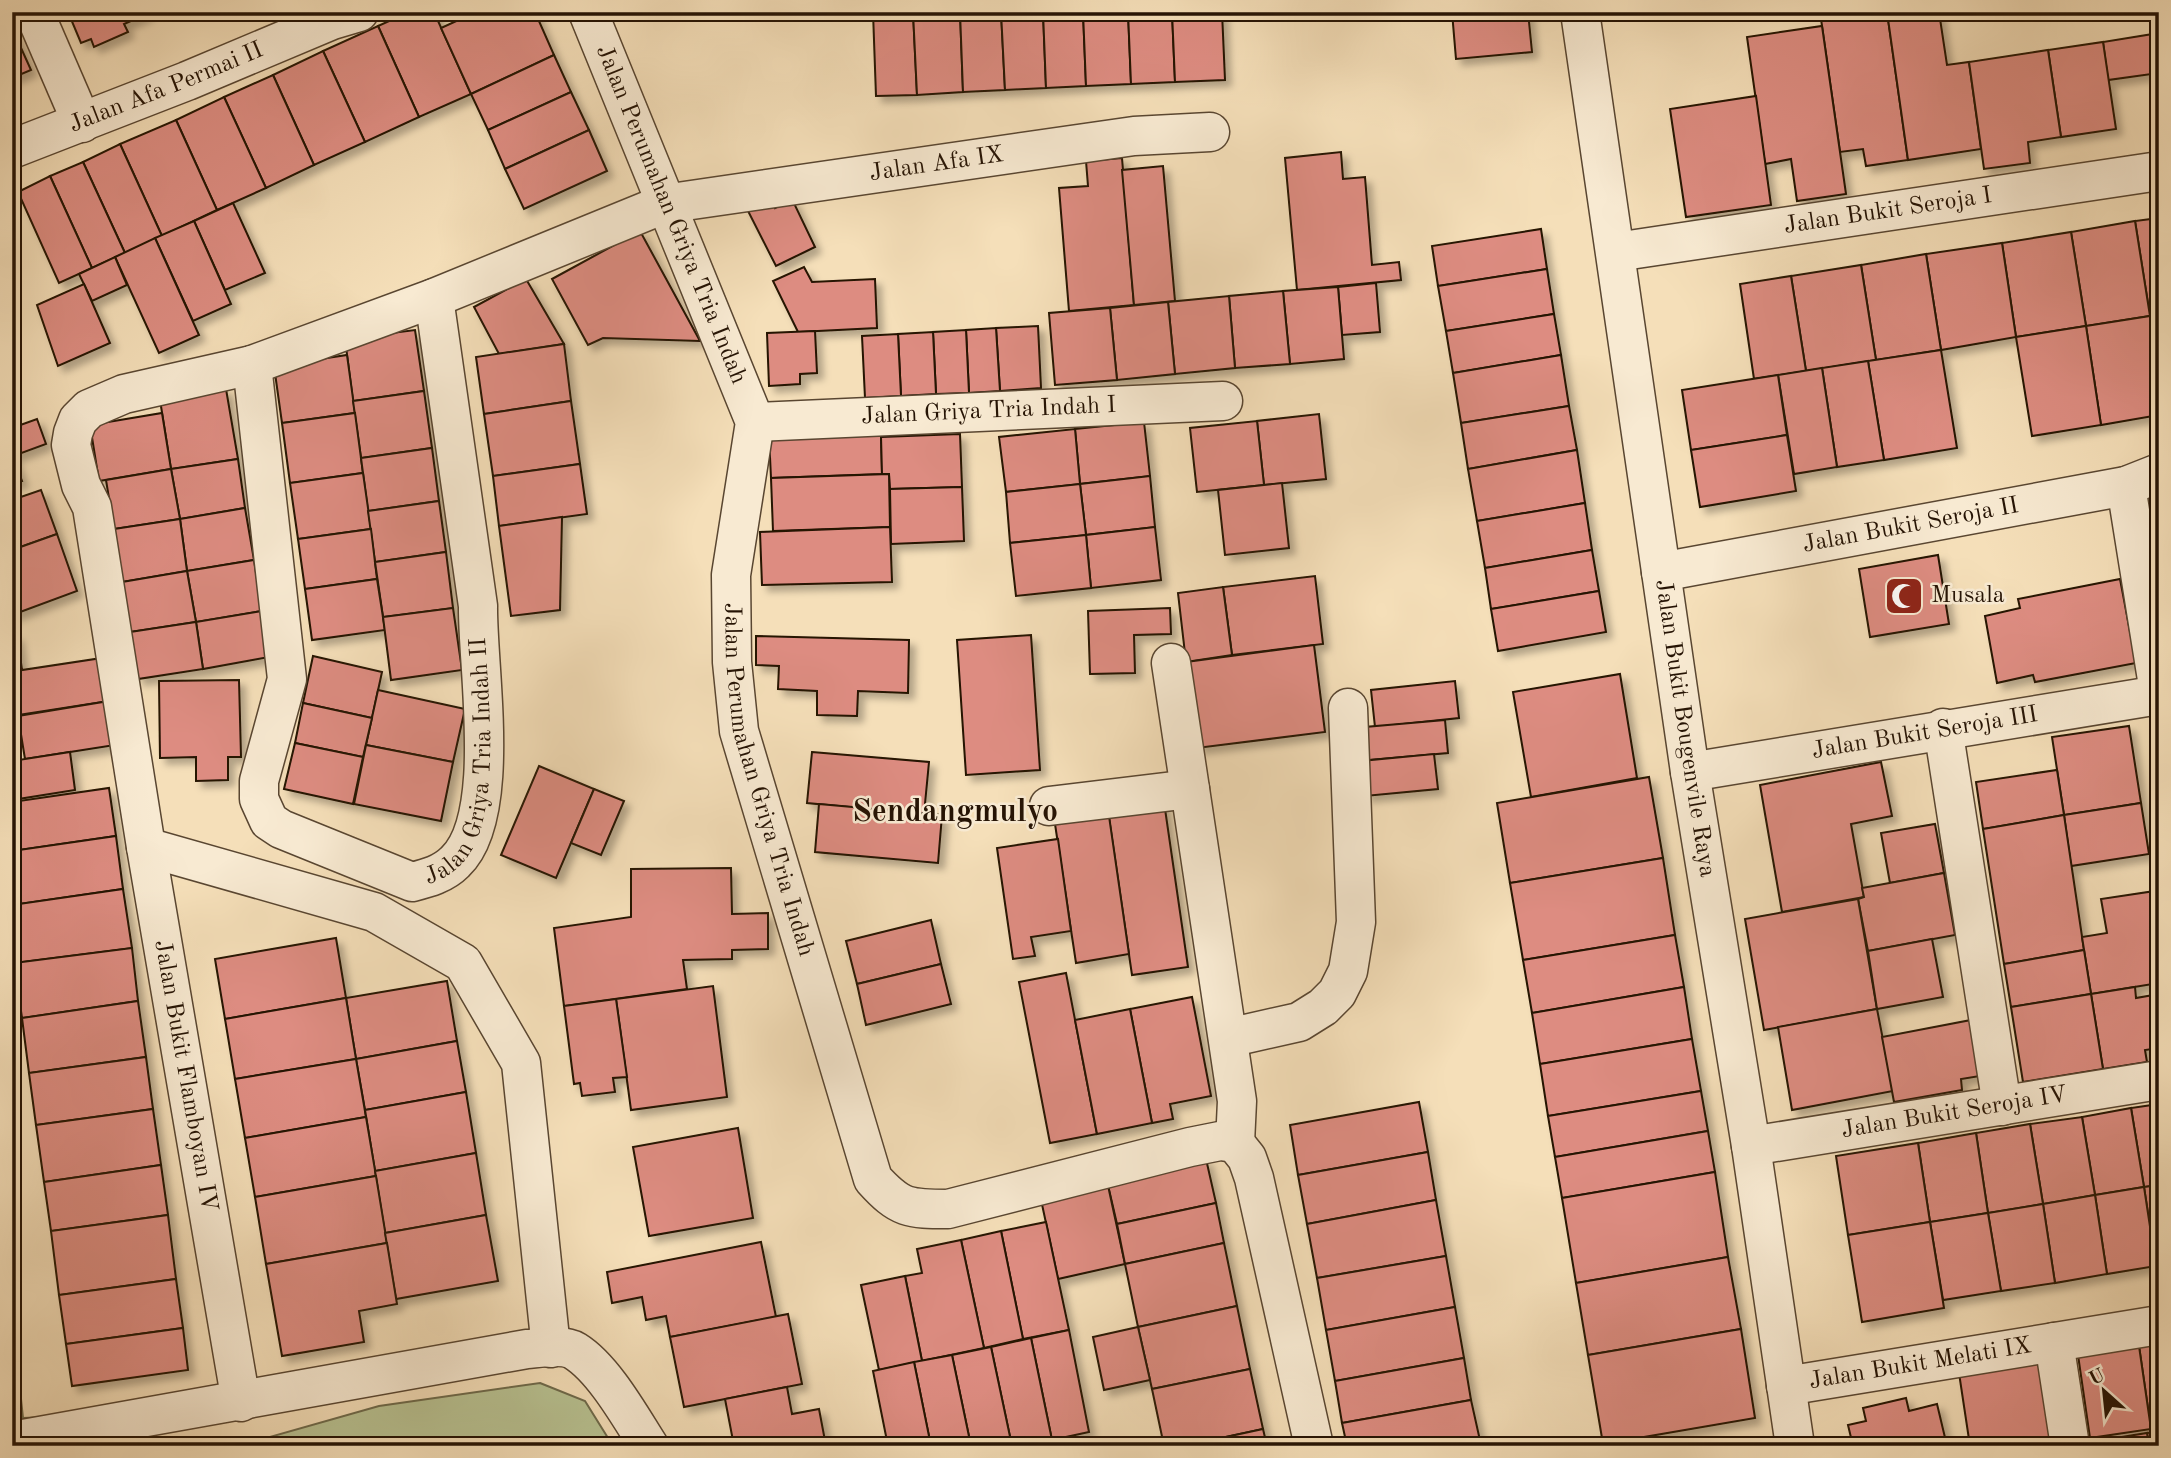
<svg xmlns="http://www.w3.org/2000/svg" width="2171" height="1458" font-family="'Old Standard TT',serif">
<defs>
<filter id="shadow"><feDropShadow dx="6" dy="6" stdDeviation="3.5" flood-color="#0004"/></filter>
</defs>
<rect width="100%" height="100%" fill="#f5dfb9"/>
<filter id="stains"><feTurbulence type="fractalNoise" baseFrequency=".00286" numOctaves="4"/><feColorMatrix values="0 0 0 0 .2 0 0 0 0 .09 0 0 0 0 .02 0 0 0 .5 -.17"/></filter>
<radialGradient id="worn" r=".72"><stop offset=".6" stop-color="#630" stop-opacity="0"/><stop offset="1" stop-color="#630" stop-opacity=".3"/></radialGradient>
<!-- green -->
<g fill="#b8c292" stroke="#6e6a4b" stroke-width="2">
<polygon points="12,1313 23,1418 93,1415 104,1446 12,1446"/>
<polygon points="540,1383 585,1401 613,1446 238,1446 379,1406"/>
</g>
<!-- building -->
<g fill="#dd8c81" stroke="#251304" stroke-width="2" filter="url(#shadow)">
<polygon points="68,12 146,12 147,14 124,24 128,32 94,47 91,39 81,43"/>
<polygon points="409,12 434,12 471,94 419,117 378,26"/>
<polygon points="476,12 535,12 554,55 471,94 441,28"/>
<polygon points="873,12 913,12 917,95 876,96"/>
<polygon points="913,12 960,12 963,92 917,95"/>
<polygon points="960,12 1001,12 1005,90 963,92"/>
<polygon points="1001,12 1043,12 1046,88 1005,90"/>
<polygon points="1043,12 1083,12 1086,86 1046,88"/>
<polygon points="1083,12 1128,12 1131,84 1086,86"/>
<polygon points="1128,12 1172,12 1175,82 1131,84"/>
<polygon points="1172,12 1222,12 1225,80 1175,82"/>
<polygon points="1452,12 1528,12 1532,52 1456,59"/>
<polygon points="1820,12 1887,12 1908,160 1866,166 1863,149 1840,152"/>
<polygon points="1887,12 1939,12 1947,65 1969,62 1981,149 1908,160"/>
<polygon points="378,26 419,117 365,142 323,51"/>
<polygon points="1822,26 1846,194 1797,201 1791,159 1765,164 1747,37"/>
<polygon points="12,28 31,70 12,78"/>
<polygon points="2159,33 2159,73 2108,80 2103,42"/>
<polygon points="2103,42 2116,129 2061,137 2048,50"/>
<polygon points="2048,50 2061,137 2028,142 2030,163 1984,169 1969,62"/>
<polygon points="323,51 365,142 314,165 273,75"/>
<polygon points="554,55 571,92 488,130 471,94"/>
<polygon points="273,75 314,165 266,188 224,97"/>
<polygon points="571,92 589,130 505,169 488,130"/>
<polygon points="1756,96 1771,205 1686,217 1670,109"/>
<polygon points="224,97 266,188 217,210 176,120"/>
<polygon points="176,120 217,210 162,236 120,144"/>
<polygon points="589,130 607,171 524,209 505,169"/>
<polygon points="120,144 162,236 125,253 83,162"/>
<polygon points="1341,152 1343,179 1365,177 1372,265 1399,262 1401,280 1297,290 1285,158"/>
<polygon points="1122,158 1134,305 1069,311 1059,188 1088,186 1086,161"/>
<polygon points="83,162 125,253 92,268 50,176"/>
<polygon points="1163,166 1175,301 1134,305 1122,170"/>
<polygon points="50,176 92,268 59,283 18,192"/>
<polygon points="769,195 775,208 792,199 815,247 776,266 746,207"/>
<polygon points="233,203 265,273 225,290 194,221"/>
<polygon points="2159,218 2159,314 2150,316 2135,221"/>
<polygon points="194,221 231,304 193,321 155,238"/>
<polygon points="2135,221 2150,316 2086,326 2071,232"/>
<polygon points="1541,229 1547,269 1438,286 1432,246"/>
<polygon points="640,231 700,341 603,338 588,345 552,279"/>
<polygon points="2071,232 2086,326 2016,337 2002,243"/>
<polygon points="155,238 199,335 159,353 115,257"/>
<polygon points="2002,243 2016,337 1941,350 1926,254"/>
<polygon points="1926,254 1941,350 1876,360 1861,265"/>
<polygon points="115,257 127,285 92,301 79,274"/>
<polygon points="1861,265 1876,360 1806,371 1791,276"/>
<polygon points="804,267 812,282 875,279 877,328 798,332 773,281"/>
<polygon points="1547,269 1554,314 1446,331 1438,286"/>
<polygon points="1791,276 1806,371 1754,379 1740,284"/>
<polygon points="526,279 564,344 499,354 474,307"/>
<polygon points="1376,283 1380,332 1342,335 1338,287"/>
<polygon points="84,284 110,343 58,366 37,305"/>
<polygon points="1338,287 1344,359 1290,364 1283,291"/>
<polygon points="1283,291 1290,364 1235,368 1229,296"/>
<polygon points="1229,296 1235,368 1175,374 1168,302"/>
<polygon points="1168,302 1175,374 1117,380 1110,308"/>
<polygon points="1110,308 1117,380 1055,385 1049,313"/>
<polygon points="1554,314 1561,355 1453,373 1446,331"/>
<polygon points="2150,316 2159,371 2159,415 2101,425 2086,326"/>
<polygon points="1038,326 1041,388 1000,391 996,328"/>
<polygon points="2086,326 2101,425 2032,436 2016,337"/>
<polygon points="996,328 1000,391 969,393 966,330"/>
<polygon points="415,330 424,391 353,401 345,339"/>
<polygon points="966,330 969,393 936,394 933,332"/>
<polygon points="815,331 817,373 800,374 800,384 769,386 767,333"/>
<polygon points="933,332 936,394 901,396 898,334"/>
<polygon points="898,334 901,396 865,398 862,336"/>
<polygon points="564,344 571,401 484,414 476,357"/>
<polygon points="1941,350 1957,448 1884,460 1868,361"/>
<polygon points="347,355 355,413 282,423 274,366"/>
<polygon points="1561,355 1569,406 1461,423 1453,373"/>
<polygon points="1868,361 1884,460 1837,467 1822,368"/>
<polygon points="1822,368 1837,467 1794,474 1778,375"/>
<polygon points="1778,375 1787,435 1691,450 1682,390"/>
<polygon points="226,389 238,459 171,469 160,400"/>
<polygon points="424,391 432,448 361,458 353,401"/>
<polygon points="571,401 580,464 493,476 484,414"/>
<polygon points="1569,406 1577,450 1468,469 1461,423"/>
<polygon points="162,413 171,469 99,481 90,425"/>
<polygon points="355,413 363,473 290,483 282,423"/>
<polygon points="1319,414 1326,479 1264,485 1257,421"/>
<polygon points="37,419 46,444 13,456 22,481 12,484 12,428"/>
<polygon points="1257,421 1264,485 1197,492 1190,428"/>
<polygon points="1144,422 1150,476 1080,484 1075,429"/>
<polygon points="1075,429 1080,484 1006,492 999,437"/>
<polygon points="881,431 882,474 771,478 769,436"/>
<polygon points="960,434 962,487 890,489 889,474 882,474 881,437"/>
<polygon points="1787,435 1796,491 1700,507 1691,450"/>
<polygon points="432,448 439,501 368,511 361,458"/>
<polygon points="1577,450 1585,503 1477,521 1468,469"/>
<polygon points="238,459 245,508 180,519 171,469"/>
<polygon points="580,464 587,514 499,526 493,476"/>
<polygon points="171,469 180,519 114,529 106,480"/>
<polygon points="363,473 371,529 298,539 290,483"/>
<polygon points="889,474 890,527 773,531 771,478"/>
<polygon points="1150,476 1155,527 1086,535 1080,484"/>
<polygon points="1282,483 1289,548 1225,555 1218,490"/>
<polygon points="1080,484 1086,535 1010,543 1006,492"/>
<polygon points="962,487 964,541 891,544 890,489"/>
<polygon points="41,490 57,534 12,550 12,500"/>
<polygon points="439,501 446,552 375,562 368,511"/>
<polygon points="1585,503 1592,550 1485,568 1477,521"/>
<polygon points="245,508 254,560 187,571 180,519"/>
<polygon points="562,517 560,610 511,616 499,526"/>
<polygon points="180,519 187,571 122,582 114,529"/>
<polygon points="890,527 892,582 762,585 760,532"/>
<polygon points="1155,527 1161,580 1091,588 1086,535"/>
<polygon points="371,529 377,579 305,589 298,539"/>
<polygon points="57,534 77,591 12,615 12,550"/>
<polygon points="1086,535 1091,588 1016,596 1010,543"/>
<polygon points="1592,550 1599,591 1491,609 1485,568"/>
<polygon points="446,552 453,608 383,617 375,562"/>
<polygon points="1938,555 1949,624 1870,637 1859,569"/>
<polygon points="254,560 262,611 196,622 187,571"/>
<polygon points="187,571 196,622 130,632 122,582"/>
<polygon points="1315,576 1323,644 1232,655 1223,587"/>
<polygon points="377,579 385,630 312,640 305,589"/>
<polygon points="2120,579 2136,663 2035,682 2033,675 1997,683 1985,616 2020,608 2018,599"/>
<polygon points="1223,587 1232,655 1186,662 1178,593"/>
<polygon points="1599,591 1606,632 1498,651 1491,609"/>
<polygon points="453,608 462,670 391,680 383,617"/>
<polygon points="1170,608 1171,634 1134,635 1135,673 1090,674 1088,611"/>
<polygon points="262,611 269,657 203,669 196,622"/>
<polygon points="196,622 203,669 138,679 130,632"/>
<polygon points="17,635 22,670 102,658 109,701 12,716 12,636"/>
<polygon points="1031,635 1040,770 966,775 957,640"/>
<polygon points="756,636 909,640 908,693 858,691 857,716 817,715 817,691 778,689 779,666 756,665"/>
<polygon points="1314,645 1325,732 1197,748 1186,662"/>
<polygon points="313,656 382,672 372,718 303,703"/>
<polygon points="1620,674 1637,778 1531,797 1513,692"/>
<polygon points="239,680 241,757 228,757 228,780 196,781 196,757 160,758 159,681"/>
<polygon points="1455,681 1459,718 1375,727 1371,690"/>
<polygon points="378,690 465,709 453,762 366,745"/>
<polygon points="109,701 115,745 25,759 18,716"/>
<polygon points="303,703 372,718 363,757 295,743"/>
<polygon points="1445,720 1448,753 1369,760 1365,727"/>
<polygon points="2129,726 2141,803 2064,815 2052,737"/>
<polygon points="295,743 363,757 353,804 284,789"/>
<polygon points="366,745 453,762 441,821 354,804"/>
<polygon points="70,752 75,790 12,800 12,761"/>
<polygon points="812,752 929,762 924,814 807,803"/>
<polygon points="1434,754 1438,789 1365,796 1361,761"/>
<polygon points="1881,762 1892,816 1851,824 1864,897 1782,912 1760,785"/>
<polygon points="539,766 594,789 556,878 501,855"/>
<polygon points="2057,770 2064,815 1983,829 1976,782"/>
<polygon points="1649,777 1663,858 1510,883 1497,803"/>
<polygon points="109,788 116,836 12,851 12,802"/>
<polygon points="594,789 624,801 601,855 571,843"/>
<polygon points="1164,802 1188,967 1132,975 1108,811"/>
<polygon points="2141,803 2149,854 2071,866 2064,815"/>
<polygon points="819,804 942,815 938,863 815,852"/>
<polygon points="2064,815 2084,950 2004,964 1983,829"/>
<polygon points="1109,816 1129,954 1076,963 1055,824"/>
<polygon points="1935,824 1944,873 1890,883 1881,833"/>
<polygon points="116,836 123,889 12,905 12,851"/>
<polygon points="1058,839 1071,931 1031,937 1035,956 1013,959 997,848"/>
<polygon points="1663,858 1675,935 1523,960 1510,883"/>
<polygon points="731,868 732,914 768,913 768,949 732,950 732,959 683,960 687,989 564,1006 554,928 631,917 631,869"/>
<polygon points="1944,873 1955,935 1868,951 1858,899 1864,897 1862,888"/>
<polygon points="123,889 132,948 14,963 12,905"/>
<polygon points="2155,891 2159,916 2159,983 2091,994 2082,937 2107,933 2101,899"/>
<polygon points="1858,899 1877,1009 1764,1030 1745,919"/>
<polygon points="931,920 941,964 857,984 846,941"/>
<polygon points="1675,935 1684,987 1532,1013 1523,960"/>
<polygon points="336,938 346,998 225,1019 215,959"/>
<polygon points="1932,939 1943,997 1877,1009 1868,951"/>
<polygon points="132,948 138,1001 22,1018 14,963"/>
<polygon points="2084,950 2091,994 2011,1007 2004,964"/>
<polygon points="941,964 951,1004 866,1025 857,984"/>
<polygon points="1066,973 1097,1134 1050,1143 1019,982"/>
<polygon points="447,981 457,1041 356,1059 346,998"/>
<polygon points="713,986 727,1097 631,1110 616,999"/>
<polygon points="1684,987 1692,1039 1540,1064 1532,1013"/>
<polygon points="2135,987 2136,998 2159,994 2159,1048 2145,1050 2147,1062 2103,1069 2091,994"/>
<polygon points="2091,994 2103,1069 2023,1082 2011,1007"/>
<polygon points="1192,997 1211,1096 1170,1104 1173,1119 1152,1123 1130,1009"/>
<polygon points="346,998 356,1059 235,1079 225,1019"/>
<polygon points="616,999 627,1077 613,1078 615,1092 582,1096 580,1083 574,1084 564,1006"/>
<polygon points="138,1001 146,1057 29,1073 22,1018"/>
<polygon points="1130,1009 1152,1123 1097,1134 1075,1020"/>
<polygon points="1877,1009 1893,1091 1792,1110 1778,1027"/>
<polygon points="1971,1020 1980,1076 1961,1079 1962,1090 1894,1102 1882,1037"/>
<polygon points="1692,1039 1701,1091 1548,1116 1540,1064"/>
<polygon points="457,1041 466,1092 365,1110 356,1059"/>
<polygon points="146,1057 153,1109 36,1125 29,1073"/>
<polygon points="356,1059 366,1117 245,1138 235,1079"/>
<polygon points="1701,1091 1708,1131 1555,1157 1548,1116"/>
<polygon points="466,1092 476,1153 375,1171 365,1110"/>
<polygon points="1419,1102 1428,1152 1298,1175 1290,1125"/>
<polygon points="2159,1104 2159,1185 2144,1187 2131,1108"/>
<polygon points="2131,1108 2144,1187 2095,1195 2082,1117"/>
<polygon points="153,1109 161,1165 44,1182 36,1125"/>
<polygon points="366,1117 376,1176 255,1197 245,1138"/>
<polygon points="2082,1117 2095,1195 2043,1204 2030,1124"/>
<polygon points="2030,1124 2043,1204 1988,1213 1976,1133"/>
<polygon points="738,1128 753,1218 649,1236 633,1147"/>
<polygon points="1708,1131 1715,1172 1562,1198 1555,1157"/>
<polygon points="1976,1133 1988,1213 1930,1222 1918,1143"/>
<polygon points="1918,1143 1930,1222 1848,1235 1836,1156"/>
<polygon points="1428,1152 1436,1200 1307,1224 1298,1175"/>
<polygon points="476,1153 486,1215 385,1233 375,1171"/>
<polygon points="1206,1159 1216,1203 1117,1224 1107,1181"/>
<polygon points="161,1165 168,1215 51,1231 44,1182"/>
<polygon points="1715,1172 1728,1257 1576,1283 1562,1198"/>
<polygon points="376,1176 387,1243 266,1264 255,1197"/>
<polygon points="1107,1181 1125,1264 1058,1279 1040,1195"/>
<polygon points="2159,1185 2159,1266 2156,1266 2144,1187"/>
<polygon points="2144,1187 2156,1266 2107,1274 2095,1195"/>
<polygon points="2095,1195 2107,1274 2055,1283 2043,1204"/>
<polygon points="1436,1200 1446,1256 1317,1278 1307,1224"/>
<polygon points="1216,1203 1224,1243 1125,1264 1117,1224"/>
<polygon points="2043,1204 2055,1283 2001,1291 1988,1213"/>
<polygon points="1988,1213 2001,1291 1943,1300 1930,1222"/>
<polygon points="168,1215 176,1279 59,1295 51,1231"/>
<polygon points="486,1215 498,1281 396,1299 385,1233"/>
<polygon points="1046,1222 1069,1330 1023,1339 1001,1231"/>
<polygon points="1930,1222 1944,1308 1862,1322 1848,1235"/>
<polygon points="1001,1231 1023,1339 984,1348 961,1240"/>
<polygon points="961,1240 984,1348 922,1361 905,1276 922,1273 917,1249"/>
<polygon points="761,1242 776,1317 670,1337 666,1316 646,1320 642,1297 612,1303 607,1272"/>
<polygon points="387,1243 397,1304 359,1311 364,1342 282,1356 266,1264"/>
<polygon points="1224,1243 1237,1306 1138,1327 1125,1264"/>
<polygon points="1446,1256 1455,1307 1326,1330 1317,1278"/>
<polygon points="1728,1257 1741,1329 1588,1355 1576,1283"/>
<polygon points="905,1276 922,1361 879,1370 861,1285"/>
<polygon points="176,1279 183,1328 66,1344 59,1295"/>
<polygon points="1237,1306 1250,1369 1152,1389 1138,1327"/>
<polygon points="1455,1307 1464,1358 1335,1381 1326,1330"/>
<polygon points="788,1314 802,1384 684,1407 670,1337"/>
<polygon points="1138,1327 1150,1380 1104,1390 1093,1337"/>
<polygon points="183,1328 188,1370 72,1386 66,1344"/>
<polygon points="1741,1329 1755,1418 1603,1444 1588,1355"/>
<polygon points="1069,1330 1089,1432 1052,1440 1031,1338"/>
<polygon points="1031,1338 1052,1440 1012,1446 991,1347"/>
<polygon points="2159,1343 2159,1428 2151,1429 2139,1346"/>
<polygon points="2139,1346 2151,1429 2090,1438 2078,1355"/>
<polygon points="991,1347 1012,1446 971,1446 952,1355"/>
<polygon points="952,1355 971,1446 931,1446 914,1362"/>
<polygon points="1464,1358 1471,1400 1342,1423 1335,1381"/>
<polygon points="2040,1359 2053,1438 2007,1446 1970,1446 1959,1373"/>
<polygon points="914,1362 931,1446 888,1446 873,1371"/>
<polygon points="1250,1369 1263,1429 1184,1446 1164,1446 1152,1389"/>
<polygon points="787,1387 792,1414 819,1409 826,1446 734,1446 725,1399"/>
<polygon points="1906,1398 1909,1411 1937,1404 1947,1446 1853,1446 1848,1425 1866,1421 1863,1408"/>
<polygon points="1471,1400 1481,1445 1347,1446 1342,1423"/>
<polygon points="1263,1429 1267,1446 1184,1446"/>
<polygon points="2159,1432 2159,1446 2149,1446 2147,1433"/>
<polygon points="2147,1433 2149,1446 2090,1446 2090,1442"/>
<polygon points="2053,1438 2054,1446 2007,1446"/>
</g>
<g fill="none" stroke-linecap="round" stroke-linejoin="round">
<defs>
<g id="minor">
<polyline points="34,12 82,123"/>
<path id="s1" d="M 588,12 L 755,422 L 731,575 L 732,662 L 739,731 L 873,1179 C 900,1209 909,1209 948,1209 L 1190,1147 L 1220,1141 L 1235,1143 L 1247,1158 L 1254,1178 L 1314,1446"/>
<path id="s2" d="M 1580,12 L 1690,772 L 1751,1146 L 1795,1446"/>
<path id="s3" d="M 12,149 L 187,81 L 332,20 L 359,12"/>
<path id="s4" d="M 1616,252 L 2159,171"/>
<path id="s5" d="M 252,365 L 287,679 L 259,781 L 259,799 L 269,821 L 281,829 L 412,882 C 428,878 443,874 455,862 C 503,817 477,667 478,606 L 434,298"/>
<path id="s6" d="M 755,422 L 1223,401"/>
<polyline points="2126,486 2159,692"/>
<path id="s7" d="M 1661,572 L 2126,486 L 2159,473"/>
<polyline points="1171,663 1237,1101 1235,1143"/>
<polyline points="1943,728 2002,1106"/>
<path id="s8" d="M 1690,772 L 2159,695"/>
<polyline points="1049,806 1190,789"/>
<polyline points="146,847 374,912 463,963 521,1063 551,1348"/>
<polyline points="1228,1038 1299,1022 1323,1007 1337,993 1348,971 1356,922 1348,708"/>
<path id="s9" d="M 1751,1146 L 2159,1080"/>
<polyline points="2054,1342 2070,1446"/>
<path id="s10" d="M 1786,1386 L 2159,1325"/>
<path id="s11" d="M 241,1402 L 146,847 L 92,507 L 81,485 L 71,445 L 73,433 L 78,420 L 89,409 L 124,394 L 252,365 L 434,298 L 664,204 L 1134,136 L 1210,132"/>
<path d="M 12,1441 L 527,1349 C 540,1348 564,1344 575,1351 C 604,1369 631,1418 649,1446"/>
</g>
</defs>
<!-- minor casing -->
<use href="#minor" stroke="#594631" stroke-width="41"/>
<!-- minor -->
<use href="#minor" stroke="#f8ead2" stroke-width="38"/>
</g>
<!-- icons -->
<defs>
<symbol id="mosque-square" viewBox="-11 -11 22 22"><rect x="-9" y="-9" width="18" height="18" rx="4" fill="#8f2418" stroke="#f8ead2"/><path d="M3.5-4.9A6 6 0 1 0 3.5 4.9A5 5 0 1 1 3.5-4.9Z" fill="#fff"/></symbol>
</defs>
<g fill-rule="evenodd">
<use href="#mosque-square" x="1882" y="574" width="44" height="44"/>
</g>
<g text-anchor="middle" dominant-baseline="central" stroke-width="5" stroke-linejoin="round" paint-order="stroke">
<!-- street labels -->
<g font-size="24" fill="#251304" stroke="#f8ead2">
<text stroke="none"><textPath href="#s3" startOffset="166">Jalan Afa Permai II</textPath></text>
<text stroke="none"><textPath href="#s11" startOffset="1902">Jalan Afa IX</textPath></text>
<text stroke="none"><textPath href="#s4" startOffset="275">Jalan Bukit Seroja I</textPath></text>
<text stroke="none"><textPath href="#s1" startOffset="219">Jalan Perumahan Griya Tria Indah</textPath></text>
<text stroke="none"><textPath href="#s6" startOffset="234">Jalan Griya Tria Indah I</textPath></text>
<text stroke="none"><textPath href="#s7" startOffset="254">Jalan Bukit Seroja II</textPath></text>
<text stroke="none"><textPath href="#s2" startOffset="724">Jalan Bukit Bougenvile Raya</textPath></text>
<text stroke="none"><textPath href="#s8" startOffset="238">Jalan Bukit Seroja III</textPath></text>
<text stroke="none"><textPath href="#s5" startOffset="766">Jalan Griya Tria Indah II</textPath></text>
<text stroke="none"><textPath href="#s1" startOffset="807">Jalan Perumahan Griya Tria Indah</textPath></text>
<text transform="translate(185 1076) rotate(80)">Jalan Bukit Flamboyan IV</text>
<text stroke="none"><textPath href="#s9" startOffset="206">Jalan Bukit Seroja IV</textPath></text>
<text stroke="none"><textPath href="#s10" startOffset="136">Jalan Bukit Melati IX</textPath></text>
</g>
<!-- poi labels -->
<g font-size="24" fill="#251304" stroke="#f8ead2" text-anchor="start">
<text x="1931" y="596">Musala</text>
</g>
<!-- district labels -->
<g font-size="32" font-weight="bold" fill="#251304" stroke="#f8ead2">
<text x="955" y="813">Sendangmulyo</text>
</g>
</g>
<!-- margin -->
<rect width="2171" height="1458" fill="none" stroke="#f5dfb9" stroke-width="42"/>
<rect x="14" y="14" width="2143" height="1430" fill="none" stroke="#251304" stroke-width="3.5"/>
<rect x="21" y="21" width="2129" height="1416" fill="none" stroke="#251304" stroke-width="2"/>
<!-- north arrow -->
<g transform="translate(2104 1391) rotate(333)" stroke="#f8ead2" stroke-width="5" paint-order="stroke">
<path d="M0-5L12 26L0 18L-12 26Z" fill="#251304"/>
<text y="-10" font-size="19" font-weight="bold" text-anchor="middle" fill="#251304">U</text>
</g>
<rect width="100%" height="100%" filter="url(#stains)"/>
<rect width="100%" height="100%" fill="url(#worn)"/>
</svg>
